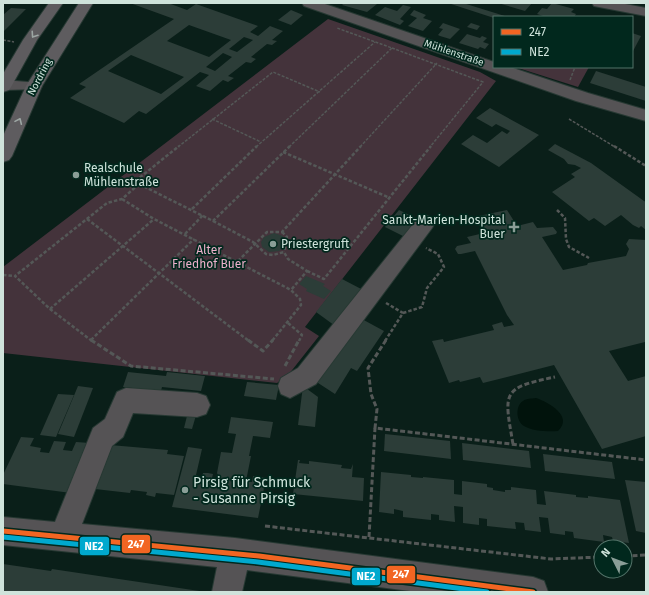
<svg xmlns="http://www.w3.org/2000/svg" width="649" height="595" font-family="'Fira Sans',sans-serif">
<rect width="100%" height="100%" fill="#0a1f19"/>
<!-- green -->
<g fill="#44333b">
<polygon points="328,19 480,72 496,81 305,327 319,336 289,374 277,383 3,353 3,267"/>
<polygon points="515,67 589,67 578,87"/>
</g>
<!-- water -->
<path fill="#01130c" d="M 536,398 C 548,402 574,416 558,431 C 549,432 532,431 524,426 C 516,421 515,406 523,401 C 527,398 531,399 536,398 Z"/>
<!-- building -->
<g fill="#2c3d38" fill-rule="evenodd">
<path d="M 130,3 L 168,3 L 187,10 L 196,4 L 258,26 L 250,32 L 258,36 L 270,26 L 283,31 L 272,40 L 277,41 L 272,45 L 267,44 L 251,57 L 256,59 L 251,63 L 246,62 L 228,76 L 234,78 L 228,82 L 223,80 L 210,91 L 196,86 L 209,75 L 200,72 L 146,114 L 139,111 L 124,123 L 70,98 L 86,87 L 79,84 L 174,19 ZM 189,25 L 231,40 L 209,57 L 167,41 ZM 244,37 L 253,40 L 237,52 L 229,49 ZM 223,53 L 232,57 L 215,71 L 206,67 ZM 131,55 L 184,77 L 161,94 L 108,71 Z"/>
<polygon points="344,3 374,3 377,4 367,12 342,5"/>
<polygon points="448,3 463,3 508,17 494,18"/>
<polygon points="498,3 532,3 525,11"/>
<polygon points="552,3 574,9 571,12 576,14 574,17 546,17 537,14 542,8 547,9"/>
<polygon points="403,5 411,7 400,19 404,21 400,25 375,15 385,7 397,11"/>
<polygon points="11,8 26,9 3,32 3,15"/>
<polygon points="291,10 303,15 291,25 278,20"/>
<polygon points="414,10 426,15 423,18 432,21 423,31 408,26 417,18 410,15"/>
<polygon points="443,23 460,29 450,39 440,36 438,35 443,29 439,28"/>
<polygon points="471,23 480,26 477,30 467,27"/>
<polygon points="632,33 641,36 632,53"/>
<polygon points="467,34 480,38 482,36 487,38 483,42 489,44 485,49 480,47 478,49 459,43"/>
<polygon points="596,71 646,87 646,101 590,83"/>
<polygon points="490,108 539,135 499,167 461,144 473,135 487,143 502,131 507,134 510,131 496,124 492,127 476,118"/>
<polygon points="555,144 591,163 644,201 646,202 646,230 641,226 639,228 633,225 621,215 605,226 594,218 589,221 552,192 575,177 571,174 581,168 575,165 568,164 564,159 548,150"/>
<polygon points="399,210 420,220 407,238 385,227"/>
<polygon points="507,210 517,226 533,222 537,228 553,227 557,232 556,234 542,237 563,270 587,265 588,263 626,256 629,249 626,244 629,239 646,240 646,344 645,342 609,351 628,381 646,376 646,436 602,449 554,365 483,383 480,377 460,382 459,380 449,383 432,341 443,339 444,342 494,330 492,325 502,322 504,327 514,325 507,315 475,251 461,254 458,254 455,249 457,246 471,243 467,237 484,233 474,217"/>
<polygon points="274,233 283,236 285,242 284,247 279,251 269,252 262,247 261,242 264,237"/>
<polygon points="306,276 325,284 323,286 331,291 324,299 306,291 307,289 299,284"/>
<polygon points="342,279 365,291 338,328 316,312"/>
<polygon points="360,318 384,331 357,371 351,368 335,394 315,381"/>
<polygon points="128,372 166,376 167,372 205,376 201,391 162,387 161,391 123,387"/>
<polygon points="247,382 279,385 276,400 244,396"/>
<polygon points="78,386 93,388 74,437 58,434"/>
<polygon points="303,386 318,397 315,427 298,425"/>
<polygon points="58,394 74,395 56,437 40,435"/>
<polygon points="188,412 197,412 192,429 184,428"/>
<polygon points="231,417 273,422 270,438 253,436 249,456 251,456 246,481 252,482 253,476 266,478 258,518 172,507 188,447 202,449 196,475 202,477 203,473 208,473 213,474 212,478 220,479 217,473 221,452 232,453 236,434 228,433"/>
<polygon points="385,434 450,441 451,459 384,451"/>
<polygon points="21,437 34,438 30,446 41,448 40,452 49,453 54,441 66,442 63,450 72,451 76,442 90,443 71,493 3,484 3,475"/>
<polygon points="462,443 529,451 531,468 463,460"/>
<polygon points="110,445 168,450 167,454 184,456 174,495 156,493 155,497 146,495 147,492 131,490 130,493 95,489"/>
<polygon points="543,454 612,462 615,479 545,471"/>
<polygon points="298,460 300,460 299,463 309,464 309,461 342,465 341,468 351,469 353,464 352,477 364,478 363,501 293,494"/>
<polygon points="381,472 411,475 411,477 423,478 423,477 454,480 454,494 462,495 462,481 487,484 487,487 493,488 493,490 505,492 505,490 511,490 511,487 536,490 537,504 546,505 544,491 576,495 576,497 588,498 588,496 620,500 629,543 613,541 612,537 603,535 604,542 574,538 573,532 565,531 565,535 550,533 548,518 539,517 541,532 525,530 524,523 515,522 516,529 487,526 487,519 479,518 479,525 463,523 463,507 454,506 455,522 439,520 439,515 431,514 431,520 403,517 403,511 394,509 394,514 379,512"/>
<polygon points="625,480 646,482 646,533 636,531"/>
<polygon points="3,564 51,571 52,569 206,592 3,592"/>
</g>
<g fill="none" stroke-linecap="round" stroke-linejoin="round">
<defs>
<g id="minor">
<polygon points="302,3 322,3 494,62 494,67 510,67 588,93 646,110 646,121 576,101 304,6"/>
<polygon points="592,3 620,3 646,8 646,16 599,7 594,6"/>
<polygon points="3,80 40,83 42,86 40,89 3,90"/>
<polygon points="425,215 432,218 435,223 432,228 316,384 290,398 281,394 278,386 281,378 298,368 418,218"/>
<polygon points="126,388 197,393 206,396 210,405 206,414 197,417 133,413 123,437 112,446 82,524 235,538 533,577 544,581 548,592 418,592 247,570 242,592 212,592 217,567 3,545 3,517 55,522 93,428 105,419 117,392"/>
</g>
<g id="major">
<polygon points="49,3 63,3 37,40 11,87 9,90 3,92 3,74 23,40"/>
<polygon points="79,3 93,3 42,86 12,156 9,160 3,162 3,136 26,86"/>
</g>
</defs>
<!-- minor casing -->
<use href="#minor" stroke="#273933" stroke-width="2"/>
<!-- major casing -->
<use href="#major" stroke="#273933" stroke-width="2"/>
<!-- path-far2 -->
<g stroke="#545857" stroke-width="1.5" stroke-dasharray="3 1.5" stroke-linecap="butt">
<polyline points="3,40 14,42"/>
<polyline points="392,48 483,82 430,147"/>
<polyline points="570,80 575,67"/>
<polyline points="212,119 261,142"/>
<polyline points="569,119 615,147"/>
<polyline points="178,147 273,72 320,92"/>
<polyline points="256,147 375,42"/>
<polyline points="289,147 392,48 337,28"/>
<polyline points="360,147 437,63"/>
</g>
<!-- path-far1 -->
<g stroke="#545857" stroke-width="2.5" stroke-dasharray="3.5 2" stroke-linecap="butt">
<polyline points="614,146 646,166"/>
<polyline points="283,152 390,198"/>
<polyline points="139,184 213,221 290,146"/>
<polyline points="122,199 154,219 291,290 300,299 301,305 272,341"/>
<polyline points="192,209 257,146"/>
<polyline points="557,210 565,218 566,239 569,247 589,258"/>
<polyline points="87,219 249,341"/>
<polyline points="213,221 253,242 266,254 273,255 284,252 288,259 307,271 291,290"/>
<polyline points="282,232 287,237 284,252"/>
<polyline points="185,234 203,215"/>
<polyline points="238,261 267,232 282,232 361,146"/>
<polyline points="307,271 324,279 431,146"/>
<polyline points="3,275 14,276"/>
<polyline points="50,309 154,219"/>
<polyline points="403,313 422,307 427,288 444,267 438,254 426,248"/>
<polyline points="288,323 302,335 299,341"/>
<polyline points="91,340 194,239"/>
<polyline points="92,341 50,309 15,276 107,203 122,199 139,184 138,179 179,146"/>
<polyline points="385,341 403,313 386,303"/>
</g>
<!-- path -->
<g stroke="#545857" stroke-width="3" stroke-dasharray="5 2.5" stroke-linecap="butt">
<polyline points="91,340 131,366 274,379"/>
<polyline points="248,340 263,351 273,340"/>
<polyline points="386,340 368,368 371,394 377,409 375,428 646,460"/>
<polyline points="285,366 299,340"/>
<path d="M 513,444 C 504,392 501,388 555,377"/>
<polyline points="265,526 551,559 601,557"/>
<polyline points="369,537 375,428"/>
<polyline points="625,556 646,555"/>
</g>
<!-- minor -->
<use href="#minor" fill="#555355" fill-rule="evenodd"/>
<!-- major -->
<use href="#major" fill="#5e5c5f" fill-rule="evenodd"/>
<defs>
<polyline id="bus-1" points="3,531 259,556 533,592"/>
<polyline id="bus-2" points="3,537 258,562 487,592"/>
</defs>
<!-- bus-1 casing -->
<use href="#bus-1" stroke="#01281d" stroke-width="8"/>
<!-- bus-2 casing -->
<use href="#bus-2" stroke="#01281d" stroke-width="8"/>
<!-- bus-1 -->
<use href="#bus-1" stroke="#f26522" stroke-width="5"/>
<!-- bus-2 -->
<use href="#bus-2" stroke="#00a9ce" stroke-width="5"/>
</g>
<!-- one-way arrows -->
<defs><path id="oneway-chevron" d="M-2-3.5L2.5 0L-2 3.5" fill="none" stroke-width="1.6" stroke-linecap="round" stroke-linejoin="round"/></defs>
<g stroke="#9ca6a3">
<use href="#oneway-chevron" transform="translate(34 35) rotate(124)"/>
<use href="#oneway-chevron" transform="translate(19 121) rotate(-66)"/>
</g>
<!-- markers -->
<g fill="#8a9e97" stroke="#01281d" stroke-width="1.5">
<circle cx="76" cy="175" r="4"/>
<path d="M512 221h4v4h4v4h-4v4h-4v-4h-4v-4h4z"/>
<circle cx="273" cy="244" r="4"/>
<circle cx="185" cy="490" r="4"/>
</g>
<g text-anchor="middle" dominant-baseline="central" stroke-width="3.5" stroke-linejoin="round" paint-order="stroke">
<!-- far-street labels -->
<g font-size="10" fill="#cfe3db" stroke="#01281d">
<text transform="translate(454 53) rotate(19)">Mühlenstraße</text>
<text transform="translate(40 77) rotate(-62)">Nordring</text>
</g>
<!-- poi labels -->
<g font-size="12" fill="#cfe3db" stroke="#01281d" text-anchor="start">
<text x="84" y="168">Realschule<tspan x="84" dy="14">Mühlenstraße</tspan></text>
<text x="505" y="220" text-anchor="end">Sankt-Marien-Hospital<tspan x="505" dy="14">Buer</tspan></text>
<text x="281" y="244">Priestergruft</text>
</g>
<!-- park labels -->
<g font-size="12" fill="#ebafca" stroke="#01281d">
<text x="209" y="250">Alter<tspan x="209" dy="14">Friedhof Buer</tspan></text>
</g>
<!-- near-poi labels -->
<g font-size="14" fill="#cfe3db" stroke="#01281d" text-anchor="start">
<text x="193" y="482">Pirsig für Schmuck<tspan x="193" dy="16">- Susanne Pirsig</tspan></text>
</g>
</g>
<g stroke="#01281d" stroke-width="1.5">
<rect x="121" y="534" width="30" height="20" rx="4" fill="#f26522"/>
<rect x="79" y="536" width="31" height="20" rx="4" fill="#00a9ce"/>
<rect x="386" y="565" width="30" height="19" rx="4" fill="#f26522"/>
<rect x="351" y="567" width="30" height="19" rx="4" fill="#00a9ce"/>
</g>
<g font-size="11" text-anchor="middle" font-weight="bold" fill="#fff">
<text x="136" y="548">247</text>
<text x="94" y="550">NE2</text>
<text x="401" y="578">247</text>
<text x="366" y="580">NE2</text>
</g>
<!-- border -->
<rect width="649" height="595" fill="none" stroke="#cfe3db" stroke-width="8"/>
<!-- legend -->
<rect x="493" y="16" width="140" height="52" fill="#01281d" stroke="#537369"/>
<rect x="501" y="29" width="20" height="6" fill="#f26522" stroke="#537369"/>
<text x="529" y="36" font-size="12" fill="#cfe3db">247</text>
<rect x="501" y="49" width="20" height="6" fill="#00a9ce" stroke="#537369"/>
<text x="529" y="56" font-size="12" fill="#cfe3db">NE2</text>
<!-- north arrow -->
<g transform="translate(613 559) rotate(312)"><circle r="19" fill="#01281d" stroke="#537369"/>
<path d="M0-3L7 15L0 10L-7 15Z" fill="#8a9e97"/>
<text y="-6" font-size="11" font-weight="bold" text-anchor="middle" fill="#cfe3db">N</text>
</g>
</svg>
